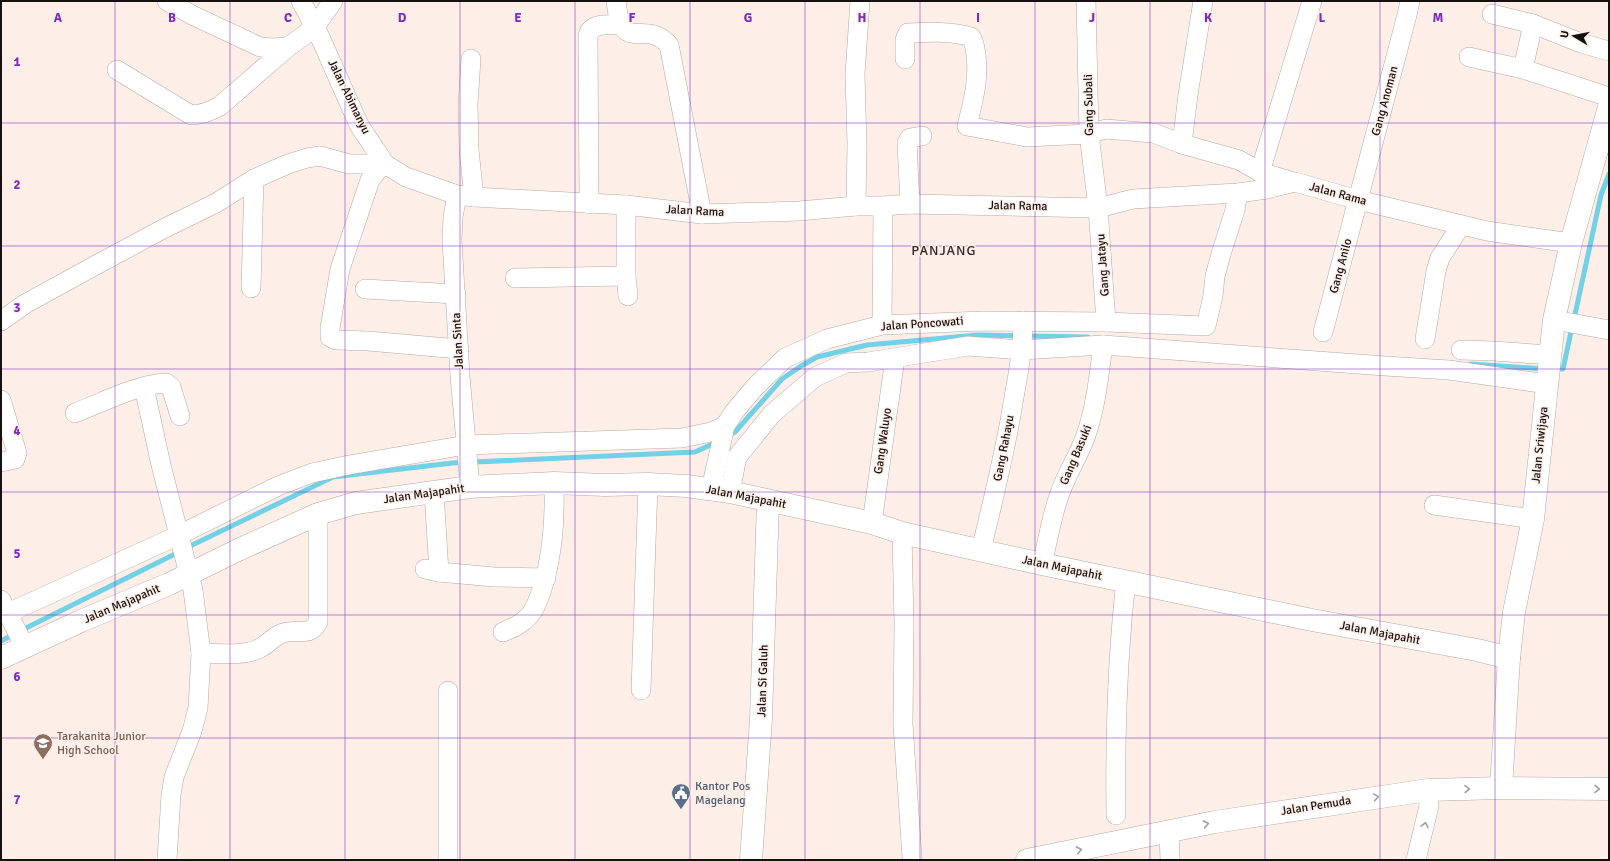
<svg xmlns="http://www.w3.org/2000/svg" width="1610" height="861" font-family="Signika,sans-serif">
<rect width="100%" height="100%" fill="#feeee8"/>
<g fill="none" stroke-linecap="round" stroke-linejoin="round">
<!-- stream -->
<g stroke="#70d1e7" stroke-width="5">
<polyline points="1574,319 1601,195 1609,174"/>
<polyline points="1471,364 1545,369"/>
<polyline points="1555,369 1563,369 1572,327"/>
<polyline points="727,437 735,432 782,379 801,366 817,357 867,345 978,335 1088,337"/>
<polyline points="186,548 333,477 452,463 695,452 717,442"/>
<polyline points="22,630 179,552"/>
<polyline points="1,641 14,634"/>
</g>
<defs>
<g id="street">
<polyline points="167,1 192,15 260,47 273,48 288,47 314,28 333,1"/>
<polyline points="301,1 320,37 359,125 385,164 406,177 457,195 474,197 626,205 702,214 799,211 856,206 883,206 910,204 1098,208 1133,199 1238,193 1267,189 1295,182 1358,200 1487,231 1571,243"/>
<path d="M 616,1 C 622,57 644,17 669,45 L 702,214"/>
<polyline points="1086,1 1089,134 1098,208 1106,322"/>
<polyline points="1492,14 1533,24 1581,43 1609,51"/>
<polyline points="1469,57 1523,69 1609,97"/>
<polyline points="471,59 468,105 469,150 474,197"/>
<path d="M 905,59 L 905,40 L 908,33 C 929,32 951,31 971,37 C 975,43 975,49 976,55 C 979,81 973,101 967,126 L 1027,137 L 1089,134 L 1106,129 L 1153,133 L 1182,144 L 1239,160 L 1260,172 L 1294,182"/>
<polyline points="1523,69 1533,24"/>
<path d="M 117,70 L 191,115 C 202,115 211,111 220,106 L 288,47"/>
<polyline points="1182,144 1188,95 1203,1"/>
<polyline points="385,164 376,172 370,180 340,269 330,328 330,337 336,340 368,341 459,349"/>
<polyline points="1260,172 1312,1"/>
<polyline points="457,195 453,217 452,240 460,376 470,487"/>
<path d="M 589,204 L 588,36 C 591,22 608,25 620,25"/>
<polyline points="910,204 907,143 910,138 922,136"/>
<polyline points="626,205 626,276 628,296"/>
<polyline points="856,206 857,145 855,74 860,1"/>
<polyline points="515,278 626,276"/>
<polyline points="251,288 254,179"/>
<polyline points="365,289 456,294"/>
<polyline points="1554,320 1609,330"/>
<polyline points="1,321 25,304 96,265 163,229 216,203 254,179 288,164 307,158 320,156 349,164 385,164"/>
<polyline points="882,325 883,206"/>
<polyline points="1323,332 1407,15 1410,1"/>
<polyline points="1425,339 1436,271 1440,258 1461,225"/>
<polyline points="1461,350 1493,351 1550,355"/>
<polyline points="144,387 161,465 193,590 201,653 198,708 192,731 174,777 171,795 167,860"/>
<polyline points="1,400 17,453 15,459 1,462"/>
<path d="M 75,413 C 101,403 138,384 166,383 L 171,387 L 180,416"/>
<polyline points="711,489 725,426 734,412 755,387 785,358 827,339 882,325 983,321 1106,322 1206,326 1213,296 1215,276 1221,254 1235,210 1238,193"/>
<polyline points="730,492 737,457 772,414 815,377 846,363 868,362 968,346 1022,350 1103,345 1385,366 1449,370 1547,384"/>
<polyline points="1434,505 1533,519"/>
<polyline points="872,523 895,358"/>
<polyline points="902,533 904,624 903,724 912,857"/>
<path d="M 981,550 C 993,501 1005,453 1013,403 C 1018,375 1023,349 1023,321"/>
<path d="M 1042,564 C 1048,541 1051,518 1059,496 C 1066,474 1079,456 1086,435 C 1096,406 1099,375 1103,345"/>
<polyline points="425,569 439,572 434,492"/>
<polyline points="439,572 494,577 546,578"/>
<polyline points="1,600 25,647"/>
<polyline points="8,613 179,535 278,486 312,473 349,465 466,445 682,438 711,432 725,426"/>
<path d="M 503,632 C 513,628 522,624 529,616 C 536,608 539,599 542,589 C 553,554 555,520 554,483"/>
<path d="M 201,653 C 219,653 243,657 260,648 C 268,644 274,636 283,633 C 297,628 310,638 318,622 L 318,514"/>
<polyline points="641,690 648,484"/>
<path d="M 1116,815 C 1115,737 1117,659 1126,581"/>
<polyline points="1169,831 1170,860"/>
<polyline points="448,860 448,691"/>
<polyline points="1416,860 1429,806 1428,790"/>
</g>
<g id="secondary">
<polyline points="1,658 81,621 169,584 238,550 318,514 356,503 434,492 470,487 554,483 605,485 648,484 686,486 730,492 872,523 902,533 1042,564 1312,620 1477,650 1509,658"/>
<polyline points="1501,788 1509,658 1514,612 1533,519 1554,320 1571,243 1609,107"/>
<polyline points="751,860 761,719 768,501"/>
<polyline points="1027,860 1215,822 1428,790 1501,788 1609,789"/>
</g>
</defs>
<!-- street casing -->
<use href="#street" stroke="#b6a8a2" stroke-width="20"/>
<!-- secondary casing -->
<use href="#secondary" stroke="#b6a8a2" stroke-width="23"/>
<!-- street -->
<use href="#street" stroke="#fff" stroke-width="19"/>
<!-- secondary -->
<use href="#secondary" stroke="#fff" stroke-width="22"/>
</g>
<!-- one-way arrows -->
<defs><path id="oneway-chevron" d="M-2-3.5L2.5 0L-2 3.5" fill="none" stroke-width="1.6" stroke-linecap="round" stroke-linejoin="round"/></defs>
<g stroke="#a2a09f">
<use href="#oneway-chevron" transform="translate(1467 789) rotate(-2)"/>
<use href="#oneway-chevron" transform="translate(1597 789) rotate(1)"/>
<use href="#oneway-chevron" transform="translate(1376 797) rotate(-9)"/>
<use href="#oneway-chevron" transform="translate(1206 824) rotate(-11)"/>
<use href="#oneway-chevron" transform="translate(1425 825) rotate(-78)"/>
<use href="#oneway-chevron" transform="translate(1079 850) rotate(-11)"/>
</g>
<!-- grid -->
<path fill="none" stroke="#7b2cbf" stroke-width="1" stroke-opacity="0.55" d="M 115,1 L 115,860M 230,1 L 230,860M 345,1 L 345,860M 460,1 L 460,860M 575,1 L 575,860M 690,1 L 690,860M 805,1 L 805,860M 920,1 L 920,860M 1035,1 L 1035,860M 1150,1 L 1150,860M 1265,1 L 1265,860M 1380,1 L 1380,860M 1495,1 L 1495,860M 1,123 L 1609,123M 1,246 L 1609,246M 1,369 L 1609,369M 1,492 L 1609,492M 1,615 L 1609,615M 1,738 L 1609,738"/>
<!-- icons -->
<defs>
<symbol id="school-pin" viewBox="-11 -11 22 30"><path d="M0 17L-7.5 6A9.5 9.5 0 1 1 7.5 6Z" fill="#8d6e63" stroke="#feeee8"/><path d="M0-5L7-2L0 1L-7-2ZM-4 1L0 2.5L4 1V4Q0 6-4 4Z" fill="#fff"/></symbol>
<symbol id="civic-pin" viewBox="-11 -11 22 30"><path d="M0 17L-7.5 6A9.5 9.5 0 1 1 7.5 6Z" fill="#5c6f8a" stroke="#feeee8"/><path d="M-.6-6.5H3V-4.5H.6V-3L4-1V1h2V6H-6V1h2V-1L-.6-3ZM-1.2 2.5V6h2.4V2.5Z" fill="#fff"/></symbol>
</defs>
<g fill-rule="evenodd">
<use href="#school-pin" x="32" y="732" width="22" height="30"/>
<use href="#civic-pin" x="670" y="782" width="22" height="30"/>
</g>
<g text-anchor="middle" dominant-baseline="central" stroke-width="3" stroke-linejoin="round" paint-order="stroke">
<!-- street labels -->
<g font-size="12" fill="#16110f" stroke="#feeee8">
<text transform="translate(349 97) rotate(64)">Jalan Abimanyu</text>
<text transform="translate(1385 101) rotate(-75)">Gang Anoman</text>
<text transform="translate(1089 105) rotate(-91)">Gang Subali</text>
<text transform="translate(1338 194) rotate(15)">Jalan Rama</text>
<text transform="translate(1018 206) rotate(1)">Jalan Rama</text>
<text transform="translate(695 211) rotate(3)">Jalan Rama</text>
<text transform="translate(1103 265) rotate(-94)">Gang Jatayu</text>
<text transform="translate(1341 266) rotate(-75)">Gang Anilo</text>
<text transform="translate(922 324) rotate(-4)">Jalan Poncowati</text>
<text transform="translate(458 341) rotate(-93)">Jalan Sinta</text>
<text transform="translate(883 441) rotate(-82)">Gang Waluyo</text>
<text transform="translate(1540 445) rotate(-84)">Jalan Sriwijaya</text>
<text transform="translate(1004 448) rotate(-79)">Gang Rahayu</text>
<text transform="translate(1076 455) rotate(-67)">Gang Basuki</text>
<text transform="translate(424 494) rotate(-8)">Jalan Majapahit</text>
<text transform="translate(746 497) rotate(11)">Jalan Majapahit</text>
<text transform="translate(1062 568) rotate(12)">Jalan Majapahit</text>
<text transform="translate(122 604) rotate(-23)">Jalan Majapahit</text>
<text transform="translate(1380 633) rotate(11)">Jalan Majapahit</text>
<text transform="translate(763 681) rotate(-88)">Jalan Si Galuh</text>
<text transform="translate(1316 806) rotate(-9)">Jalan Pemuda</text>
</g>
<!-- education labels -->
<g font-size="12" fill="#785e54" stroke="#feeee8" text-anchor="start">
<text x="57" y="736">Tarakanita Junior<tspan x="57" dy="14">High School</tspan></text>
</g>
<!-- service labels -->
<g font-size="12" fill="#4e5e75" stroke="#feeee8" text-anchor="start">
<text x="695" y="786">Kantor Pos<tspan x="695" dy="14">Magelang</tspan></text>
</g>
<!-- quarter labels -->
<g font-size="14" letter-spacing="1" fill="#362b27" stroke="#feeee8">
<text x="944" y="250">PANJANG</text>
</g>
</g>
<g font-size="13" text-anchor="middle" font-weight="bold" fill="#7b2cbf" stroke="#feeee8" stroke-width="3" stroke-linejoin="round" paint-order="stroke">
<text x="58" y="22">A</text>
<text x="172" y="22">B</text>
<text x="288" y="22">C</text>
<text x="402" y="22">D</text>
<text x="518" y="22">E</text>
<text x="632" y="22">F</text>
<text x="748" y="22">G</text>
<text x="862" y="22">H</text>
<text x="978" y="22">I</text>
<text x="1092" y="22">J</text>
<text x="1208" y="22">K</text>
<text x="1322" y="22">L</text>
<text x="1438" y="22">M</text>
<text x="17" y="66">1</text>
<text x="17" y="189">2</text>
<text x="17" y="312">3</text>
<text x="17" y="435">4</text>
<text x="17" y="558">5</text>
<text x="17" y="681">6</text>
<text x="17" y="804">7</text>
</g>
<!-- border -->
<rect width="1610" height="861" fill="none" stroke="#16110f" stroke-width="4"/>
<!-- north arrow -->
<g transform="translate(1574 36) rotate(280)" stroke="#feeee8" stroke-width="3" paint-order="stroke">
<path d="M0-3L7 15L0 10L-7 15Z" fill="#16110f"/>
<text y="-6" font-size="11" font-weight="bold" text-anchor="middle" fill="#16110f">U</text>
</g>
</svg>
